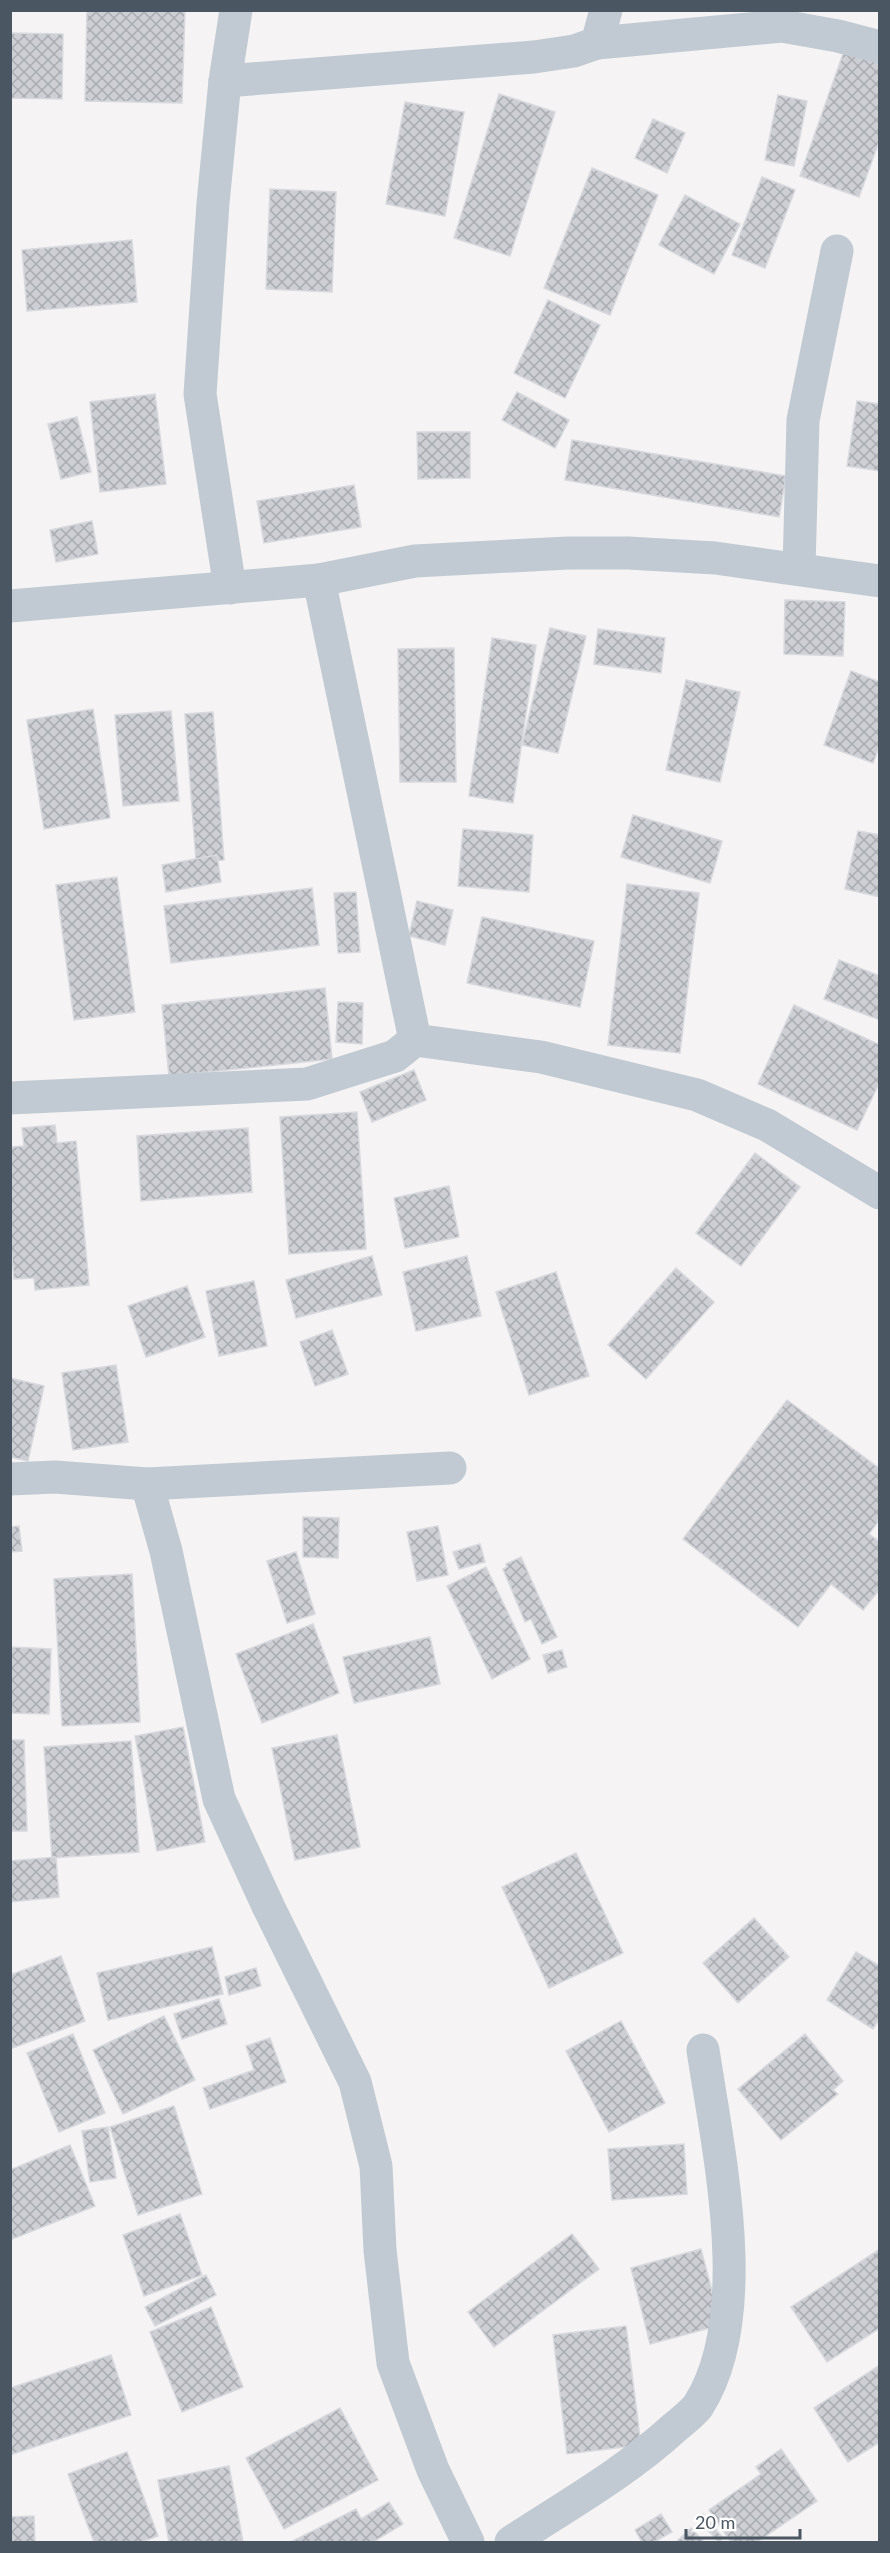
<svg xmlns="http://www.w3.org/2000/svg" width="890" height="2553" font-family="Lato,sans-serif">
<defs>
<pattern id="building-cross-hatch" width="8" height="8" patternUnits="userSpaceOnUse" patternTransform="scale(1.5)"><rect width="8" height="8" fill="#cdcfd5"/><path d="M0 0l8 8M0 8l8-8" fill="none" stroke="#a8abb0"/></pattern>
</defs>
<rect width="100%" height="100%" fill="#f5f3f3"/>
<!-- building -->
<g fill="url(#building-cross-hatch)" stroke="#d7d9de" stroke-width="1.5">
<polygon points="87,10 185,10 182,103 85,101"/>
<polygon points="10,33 63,34 62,99 10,98"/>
<polygon points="844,51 880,63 880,139 859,197 800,176"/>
<polygon points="499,94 555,112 510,256 454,238"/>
<polygon points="778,95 807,101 794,166 765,160"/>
<polygon points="405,102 464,112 445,216 386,204"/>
<polygon points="653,119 685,133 667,173 635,158"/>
<polygon points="592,168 658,195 610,315 544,288"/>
<polygon points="762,177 795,190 765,268 732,255"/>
<polygon points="270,189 336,192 332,292 266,289"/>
<polygon points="685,195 740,224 714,274 659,245"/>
<polygon points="132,240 137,302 27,311 22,250"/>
<polygon points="548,300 600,325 565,398 514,373"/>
<polygon points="517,392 569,420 555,448 502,420"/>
<polygon points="155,394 166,484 100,492 90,402"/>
<polygon points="857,401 880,404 880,471 847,466"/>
<polygon points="77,417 91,472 61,479 48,424"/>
<polygon points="417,432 470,432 470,478 418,479"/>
<polygon points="572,440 786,476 779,517 565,480"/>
<polygon points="354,485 361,527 264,543 257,501"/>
<polygon points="92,521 98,554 56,562 50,530"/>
<polygon points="785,600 845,602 843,656 784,654"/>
<polygon points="550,628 586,636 558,753 522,745"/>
<polygon points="598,629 665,638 661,673 594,664"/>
<polygon points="492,638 536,645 513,803 469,796"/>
<polygon points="454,648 456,782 400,782 398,649"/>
<polygon points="851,671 880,682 880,745 873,763 824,745"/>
<polygon points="686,680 740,692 720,782 666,770"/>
<polygon points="93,709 110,818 44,829 27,720"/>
<polygon points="171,711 179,801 123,806 115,715"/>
<polygon points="213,712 224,860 196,862 185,714"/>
<polygon points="633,815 722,841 710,883 621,857"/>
<polygon points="463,829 533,835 529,892 458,886"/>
<polygon points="858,831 880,835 880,897 845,889"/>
<polygon points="217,855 221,882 166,892 162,865"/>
<polygon points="117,877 135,1012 74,1020 56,885"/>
<polygon points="627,884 699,893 680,1053 608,1045"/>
<polygon points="312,888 319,945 171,963 164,906"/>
<polygon points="356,892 360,952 338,953 334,893"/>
<polygon points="417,901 453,910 445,945 409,936"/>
<polygon points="482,917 594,941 580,1007 467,983"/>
<polygon points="839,960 880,976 880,1020 824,999"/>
<polygon points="325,988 332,1059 169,1076 162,1005"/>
<polygon points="338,1002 363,1003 362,1044 336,1042"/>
<polygon points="794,1005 880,1045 880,1081 857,1130 758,1084"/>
<polygon points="414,1070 426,1100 372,1122 360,1092"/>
<polygon points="357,1112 366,1249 289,1254 280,1117"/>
<polygon points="55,1125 57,1143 76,1141 89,1285 35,1290 34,1278 14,1279 10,1236 10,1147 24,1146 22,1128"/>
<polygon points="248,1128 252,1192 141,1201 137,1136"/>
<polygon points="755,1153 800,1187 741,1266 696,1233"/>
<polygon points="449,1186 459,1237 405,1248 394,1198"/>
<polygon points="372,1256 382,1295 296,1318 286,1280"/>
<polygon points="467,1256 481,1316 416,1331 403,1272"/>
<polygon points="676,1268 714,1302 646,1379 608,1345"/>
<polygon points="556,1272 589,1376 529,1395 496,1292"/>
<polygon points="254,1281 267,1346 219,1356 206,1291"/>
<polygon points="187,1286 205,1337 146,1357 128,1306"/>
<polygon points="332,1330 348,1374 315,1386 300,1342"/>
<polygon points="116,1365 128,1442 73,1450 62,1373"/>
<polygon points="10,1378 44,1386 28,1461 10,1457"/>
<polygon points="787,1400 880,1469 880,1519 869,1534 880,1542 880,1589 863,1610 831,1584 798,1627 683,1539"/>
<polygon points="303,1517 339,1518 338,1558 303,1557"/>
<polygon points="19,1526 22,1551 10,1552 10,1527"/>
<polygon points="438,1526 448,1575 417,1581 407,1532"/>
<polygon points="480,1544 485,1562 459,1569 453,1552"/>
<polygon points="296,1552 315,1614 287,1623 267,1561"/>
<polygon points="521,1557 557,1637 542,1644 531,1619 525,1622 503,1569 507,1567 506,1564"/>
<polygon points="486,1567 530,1659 492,1679 447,1586"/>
<polygon points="132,1574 140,1722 62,1726 54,1579"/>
<polygon points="313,1624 339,1693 262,1723 236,1654"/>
<polygon points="430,1637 440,1684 354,1703 343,1657"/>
<polygon points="10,1647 51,1649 49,1714 10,1713"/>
<polygon points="562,1650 567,1667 548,1673 543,1655"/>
<polygon points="183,1727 205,1842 157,1851 135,1736"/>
<polygon points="337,1735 360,1847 295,1860 272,1748"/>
<polygon points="10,1740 24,1740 27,1831 10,1831"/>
<polygon points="131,1741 139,1852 52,1858 44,1747"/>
<polygon points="576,1853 623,1953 549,1988 502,1887"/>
<polygon points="56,1857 59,1897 10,1902 10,1861"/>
<polygon points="754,1918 789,1957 738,2003 703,1963"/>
<polygon points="212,1947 223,1994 108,2020 97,1973"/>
<polygon points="856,1952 880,1966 880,2018 873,2029 827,2000"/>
<polygon points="61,1956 85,2021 10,2049 10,1975"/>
<polygon points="256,1968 261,1986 229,1995 225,1977"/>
<polygon points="219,1999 227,2024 182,2039 174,2014"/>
<polygon points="164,2016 195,2080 123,2114 93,2050"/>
<polygon points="621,2021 665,2103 609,2132 566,2051"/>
<polygon points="73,2034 105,2113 59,2132 27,2053"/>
<polygon points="805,2034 843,2081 833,2090 838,2094 781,2140 738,2089"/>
<polygon points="270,2038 286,2082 210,2109 203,2088 254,2070 246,2046"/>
<polygon points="174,2106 202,2194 138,2215 110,2127"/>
<polygon points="108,2127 116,2178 90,2182 82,2131"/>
<polygon points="684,2144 687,2194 612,2200 608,2149"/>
<polygon points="70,2145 95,2206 10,2240 10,2170"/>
<polygon points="180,2214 202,2275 144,2296 123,2235"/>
<polygon points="572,2234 599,2269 494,2347 468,2312"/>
<polygon points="701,2249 721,2325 650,2344 631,2268"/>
<polygon points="880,2249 880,2328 827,2362 791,2307"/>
<polygon points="206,2275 216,2295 155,2326 145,2307"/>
<polygon points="211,2307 243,2387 182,2412 150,2332"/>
<polygon points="626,2326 641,2445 567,2454 553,2335"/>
<polygon points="111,2355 131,2415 10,2455 10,2388"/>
<polygon points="880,2365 880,2442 848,2462 814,2408"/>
<polygon points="340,2408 378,2480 284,2529 246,2458"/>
<polygon points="781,2449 817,2501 757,2542 731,2542 709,2510 761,2474 756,2467"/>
<polygon points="127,2452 158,2536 141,2542 94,2542 68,2474"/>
<polygon points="229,2466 243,2542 169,2542 158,2480"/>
<polygon points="389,2502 403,2524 373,2542 291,2542 356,2509 361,2519"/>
<polygon points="661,2514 672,2532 654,2542 642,2542 635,2530"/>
<polygon points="703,2514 723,2538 719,2542 697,2519"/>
<polygon points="34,2516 35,2542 10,2542 10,2517"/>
<polygon points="691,2528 704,2542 676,2542"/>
</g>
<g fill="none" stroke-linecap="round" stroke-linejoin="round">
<!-- minor -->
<g stroke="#c1cad2" stroke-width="33">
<polyline points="597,43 782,26 838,36 880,47"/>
<polyline points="225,81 534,57 574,51 597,43 606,10"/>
<polyline points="799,569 803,420 837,251"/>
<polyline points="319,580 415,1040"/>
<polyline points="230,588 200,394 213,203 225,81 236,10"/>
<polyline points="10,606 319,580 415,561 568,553 628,553 715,558 880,581"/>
<polyline points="10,1098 307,1084 395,1056 415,1040 541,1057 697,1095 767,1125 880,1193"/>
<polyline points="10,1479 55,1477 147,1484 166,1551 219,1799 269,1908 355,2082 376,2166 380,2250 393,2363 433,2470 468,2542"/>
<polyline points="147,1484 450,1468"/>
<path d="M 511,2542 C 566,2506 626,2472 674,2428 C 682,2421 692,2414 698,2406 C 756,2316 718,2151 703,2050"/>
</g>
</g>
<!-- border -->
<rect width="890" height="2553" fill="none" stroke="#4a5661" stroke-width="24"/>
<!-- scale -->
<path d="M686 2529v9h114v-9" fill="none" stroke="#4a5661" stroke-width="3"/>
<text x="695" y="2529" font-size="18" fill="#4a5661" stroke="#ffffff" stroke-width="4.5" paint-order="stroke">20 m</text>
</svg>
